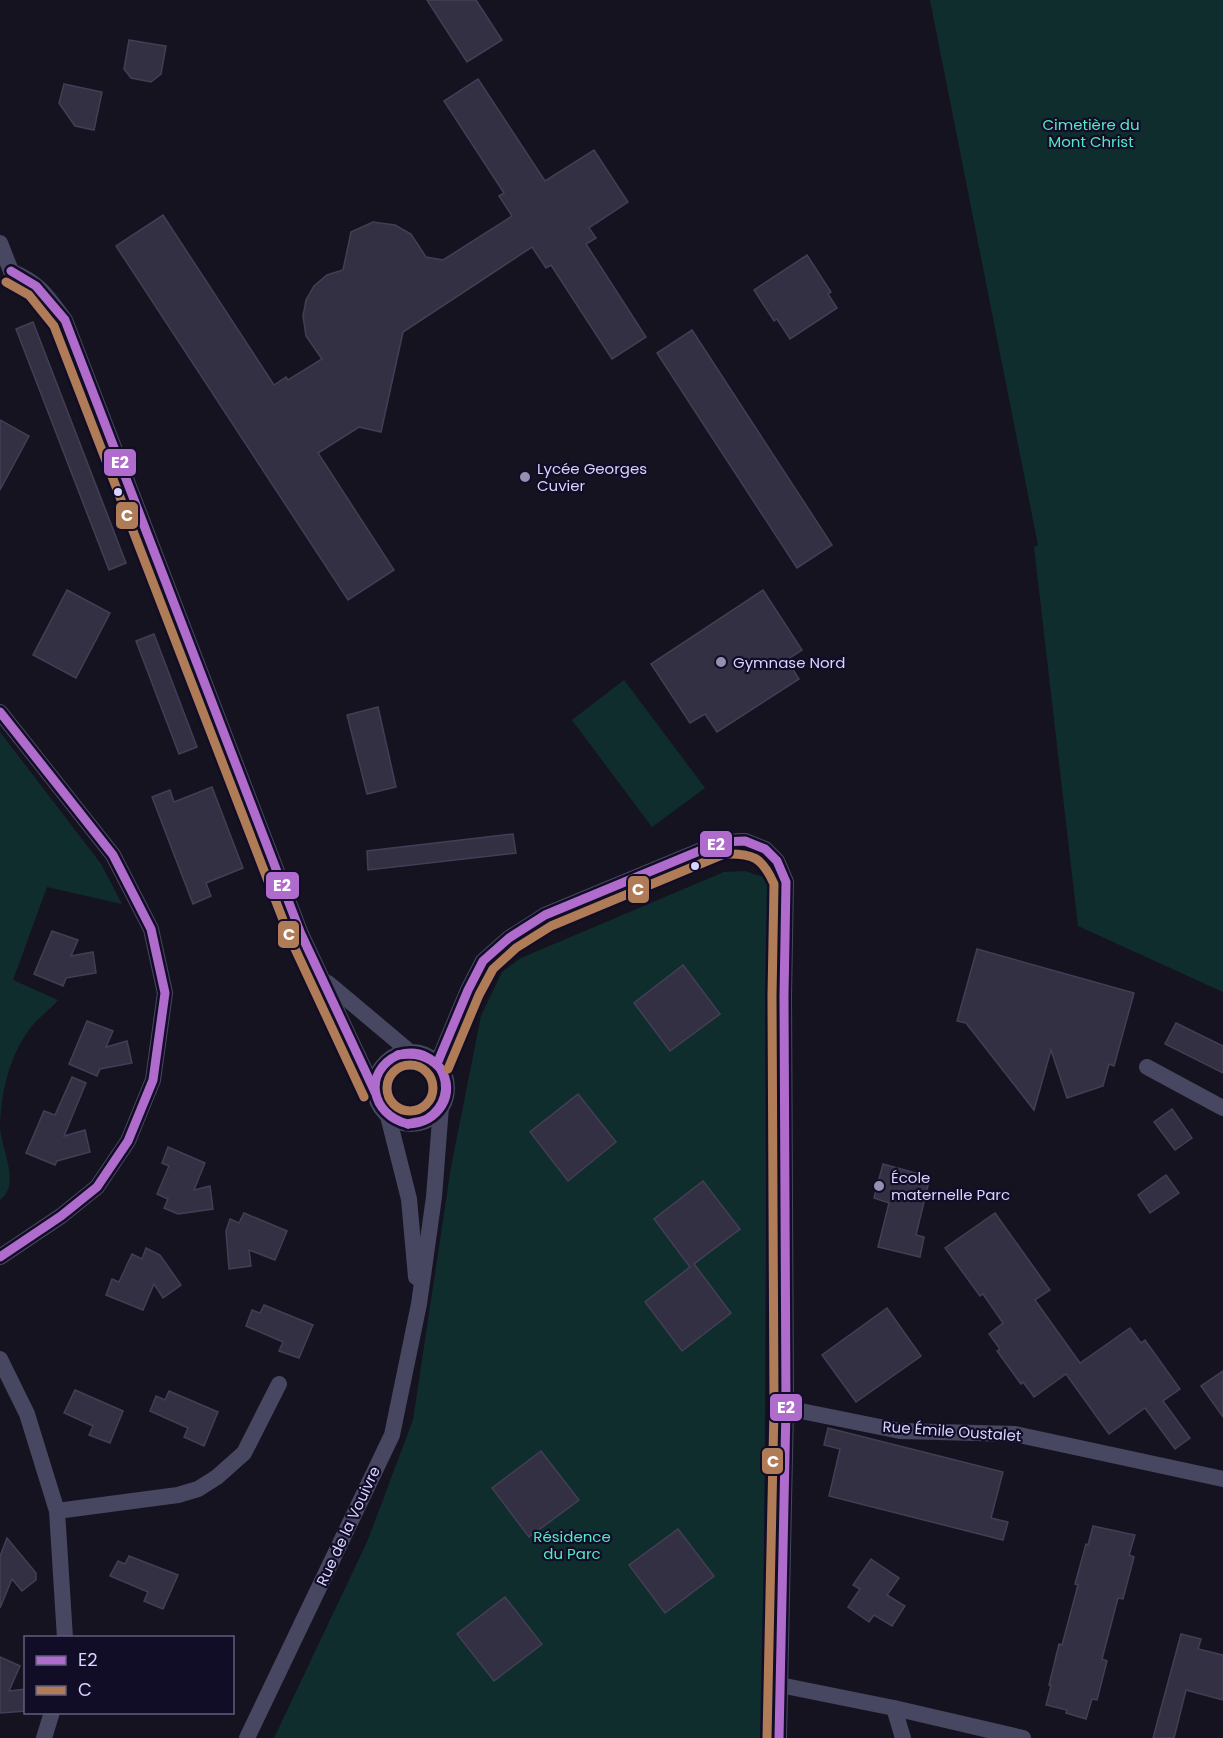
<svg xmlns="http://www.w3.org/2000/svg" width="1223" height="1738" font-family="Poppins,sans-serif">
<rect width="100%" height="100%" fill="#161321"/>
<!-- green -->
<g fill="#102d2e">
<polygon points="930,0 1223,0 1223,992 1078,926 1034,547 1038,545"/>
<polygon points="624,680 705,788 652,827 572,720"/>
<path d="M 0,732 L 101,864 L 122,904 L 47,887 L 13,980 L 58,1000 C 49,1011 36,1019 29,1030 C 9,1057 1,1093 0,1126 C 0,1147 22,1184 0,1200 Z"/>
<polygon points="745,871 768,879 763,1738 274,1738 367,1542 413,1420 451,1167 481,1016 502,972 521,958 724,872"/>
</g>
<!-- building -->
<g fill="#343043" stroke="#433e55" stroke-width="1.5">
<polygon points="427,0 476,0 502,40 467,62"/>
<polygon points="129,40 166,46 161,74 151,82 131,78 124,69"/>
<polygon points="478,79 545,181 594,150 628,202 589,228 596,238 586,244 646,337 612,359 551,265 546,268 532,247 403,332 381,432 359,427 318,453 394,570 348,600 116,246 163,215 274,385 286,377 288,380 322,359 306,336 303,316 306,300 314,286 327,275 343,270 351,232 373,222 395,225 411,234 426,257 443,260 512,216 499,196 504,193 444,101"/>
<polygon points="64,84 102,92 94,130 75,126 59,103"/>
<polygon points="807,255 831,292 828,294 837,308 790,339 777,319 774,321 754,290"/>
<polygon points="33,322 126,563 109,570 16,329"/>
<polygon points="692,330 832,545 797,568 657,353"/>
<polygon points="0,420 29,436 0,490"/>
<polygon points="67,590 110,613 76,678 33,655"/>
<polygon points="763,590 802,650 787,660 799,679 717,732 705,714 690,723 651,664"/>
<polygon points="154,634 197,747 179,754 136,641"/>
<polygon points="378,707 396,787 367,794 347,715"/>
<polygon points="212,787 243,868 206,883 211,896 193,904 152,797 170,790 174,802"/>
<polygon points="513,834 516,853 368,870 367,851"/>
<polygon points="52,931 78,940 71,956 93,952 96,973 66,978 63,986 34,974"/>
<polygon points="977,949 1134,993 1114,1066 1109,1064 1103,1086 1067,1098 1051,1050 1034,1110 966,1023 957,1021"/>
<polygon points="683,965 720,1014 670,1051 634,1003"/>
<polygon points="87,1021 113,1031 106,1047 127,1041 132,1063 100,1069 97,1076 69,1064"/>
<polygon points="1176,1023 1223,1046 1223,1073 1165,1044"/>
<polygon points="72,1077 86,1083 64,1136 85,1130 90,1152 57,1161 55,1165 26,1153 44,1111 55,1115"/>
<polygon points="578,1094 616,1142 568,1181 530,1132"/>
<polygon points="1172,1109 1192,1138 1175,1150 1154,1122"/>
<polygon points="168,1147 205,1163 194,1190 210,1186 213,1209 178,1214 164,1208 168,1199 157,1194 169,1166 162,1163"/>
<polygon points="883,1164 930,1177 916,1235 924,1237 920,1257 878,1247 889,1203 874,1198"/>
<polygon points="1166,1175 1179,1193 1150,1213 1138,1195"/>
<polygon points="703,1181 740,1229 694,1264 731,1313 682,1351 645,1302 690,1267 654,1219"/>
<polygon points="244,1213 287,1231 275,1260 249,1250 251,1266 229,1269 226,1231 230,1219 239,1223"/>
<polygon points="995,1213 1050,1290 1035,1300 1080,1363 1130,1328 1141,1343 1145,1340 1180,1389 1163,1401 1190,1438 1175,1449 1145,1408 1109,1434 1066,1374 1034,1397 1023,1382 1021,1384 997,1351 1000,1349 989,1334 1003,1323 983,1294 980,1296 945,1248"/>
<polygon points="146,1248 160,1255 181,1285 163,1298 154,1284 143,1310 106,1295 112,1279 119,1282 132,1254 142,1259"/>
<polygon points="264,1305 313,1325 299,1358 279,1351 283,1342 246,1326 252,1310 260,1313"/>
<polygon points="887,1308 921,1356 856,1402 822,1355"/>
<polygon points="1223,1371 1223,1417 1201,1386"/>
<polygon points="75,1390 123,1411 110,1443 89,1435 93,1426 64,1413"/>
<polygon points="169,1391 218,1412 204,1446 184,1437 188,1428 150,1411 156,1396 165,1400"/>
<polygon points="828,1428 1003,1472 991,1518 1008,1522 1003,1540 829,1496 840,1449 824,1445"/>
<polygon points="541,1451 579,1500 529,1537 492,1488"/>
<polygon points="1093,1526 1135,1535 1129,1555 1134,1557 1123,1599 1118,1598 1102,1659 1107,1661 1097,1700 1092,1699 1086,1719 1066,1713 1067,1710 1046,1705 1051,1686 1049,1685 1059,1644 1062,1645 1078,1585 1075,1584 1086,1544 1088,1545"/>
<polygon points="678,1529 714,1576 665,1613 629,1565"/>
<polygon points="7,1538 36,1573 36,1580 22,1591 12,1579 0,1608 0,1556"/>
<polygon points="129,1556 178,1575 163,1609 144,1601 148,1592 110,1576 118,1561 125,1564"/>
<polygon points="871,1559 899,1578 887,1595 905,1606 892,1626 874,1615 869,1622 848,1607 860,1589 853,1585"/>
<polygon points="505,1597 542,1644 494,1681 457,1634"/>
<polygon points="1181,1634 1201,1639 1198,1649 1223,1655 1223,1700 1186,1690 1174,1738 1153,1738"/>
<polygon points="0,1657 20,1666 9,1691 26,1689 26,1711 0,1713"/>
</g>
<g fill="none" stroke-linecap="round" stroke-linejoin="round">
<!-- street -->
<g stroke="#484762" stroke-width="16">
<polyline points="0,243 11,271"/>
<path d="M 11,271 C 41,284 46,295 65,320 L 301,934 L 375,1092"/>
<polyline points="0,712 113,855 151,929 165,993 153,1080 128,1141 97,1187 61,1216 0,1257"/>
<polyline points="328,983 410,1052"/>
<circle cx="411" cy="1088" r="36"/>
<polyline points="437,1064 468,990 483,961 509,938 545,915 721,842 745,841 765,849 777,861 786,882 784,996 786,1408 779,1738"/>
<polyline points="1147,1067 1223,1108"/>
<polyline points="388,1116 409,1199 416,1277"/>
<polyline points="0,1359 27,1414 57,1511 65,1638"/>
<polyline points="786,1408 900,1431 1015,1434 1223,1479"/>
<polyline points="57,1511 178,1495 198,1489 217,1477 244,1453 279,1384"/>
<polyline points="780,1685 894,1708 1023,1738"/>
<polyline points="894,1708 903,1738"/>
<polyline points="44,1738 52,1712"/>
<polyline points="247,1738 392,1435 419,1304 434,1197 441,1107"/>
</g>
<defs>
<g id="bus-1">
<polyline points="11,271 36,286 65,320 301,934 375,1092"/>
<polyline points="0,712 113,855 151,929 165,993 153,1080 128,1141 97,1187 61,1216 0,1257"/>
<path d="M 398,1055 C 362,1072 371,1115 408,1124"/>
<path d="M 398,1055 C 415,1050 429,1055 440,1068"/>
<path d="M 398,1055 C 415,1053 428,1055 440,1068"/>
<polyline points="437,1064 468,990 483,961 509,938 545,915 721,842 745,841 765,849 777,861 786,882 784,996 786,1408 779,1738"/>
<path d="M 408,1124 C 437,1124 458,1094 440,1068"/>
<path d="M 408,1124 C 414,1122 421,1122 427,1119 C 445,1108 451,1086 440,1068"/>
</g>
<g id="bus-2">
<polyline points="6,282 29,295 54,326 290,938 364,1097"/>
<circle cx="410" cy="1088" r="23"/>
<path d="M 448,1069 L 479,995 L 493,969 L 516,948 L 551,926 L 724,854 C 753,853 762,857 774,884 L 772,996 L 774,1408 L 767,1738"/>
</g>
</defs>
<!-- bus-1 casing -->
<use href="#bus-1" stroke="#120d27" stroke-width="14"/>
<!-- bus-2 casing -->
<use href="#bus-2" stroke="#120d27" stroke-width="14"/>
<!-- bus-1 -->
<use href="#bus-1" stroke="#b06ccc" stroke-width="9"/>
<!-- bus-2 -->
<use href="#bus-2" stroke="#b07c57" stroke-width="9"/>
</g>
<!-- markers -->
<g fill="#9490b1" stroke="#120d27" stroke-width="2">
<circle cx="525" cy="477" r="6"/>
<circle cx="721" cy="662" r="6"/>
<circle cx="879" cy="1186" r="6"/>
</g>
<g fill="#d8d3ff" stroke="#120d27" stroke-width="2">
<circle cx="118" cy="492" r="5"/>
<circle cx="695" cy="866" r="5"/>
</g>
<g text-anchor="middle" dominant-baseline="central" stroke-width="4.5" stroke-linejoin="round" paint-order="stroke">
<!-- park labels -->
<g font-size="15" fill="#54e9c6" stroke="#120d27">
<text x="1091" y="124">Cimetière du<tspan x="1091" dy="17">Mont Christ</tspan></text>
<text x="572" y="1536">Résidence<tspan x="572" dy="17">du Parc</tspan></text>
</g>
<!-- poi labels -->
<g font-size="15" fill="#d8d3ff" stroke="#120d27" text-anchor="start">
<text x="537" y="468">Lycée Georges<tspan x="537" dy="17">Cuvier</tspan></text>
<text x="733" y="662">Gymnase Nord</text>
<text x="891" y="1177">École<tspan x="891" dy="17">maternelle Parc</tspan></text>
</g>
<!-- street labels -->
<g font-size="15" fill="#d8d3ff" stroke="#120d27">
<text transform="translate(952 1431) rotate(4)">Rue Émile Oustalet</text>
<text transform="translate(348 1526) rotate(-65)">Rue de la Vouivre</text>
</g>
</g>
<g stroke="#120d27" stroke-width="2">
<rect x="103" y="448" width="34" height="29" rx="6" fill="#b06ccc"/>
<rect x="115" y="501" width="24" height="29" rx="6" fill="#b07c57"/>
<rect x="699" y="830" width="34" height="28" rx="6" fill="#b06ccc"/>
<rect x="265" y="871" width="35" height="29" rx="6" fill="#b06ccc"/>
<rect x="627" y="875" width="23" height="29" rx="6" fill="#b07c57"/>
<rect x="277" y="920" width="23" height="29" rx="6" fill="#b07c57"/>
<rect x="769" y="1393" width="34" height="29" rx="6" fill="#b06ccc"/>
<rect x="761" y="1447" width="23" height="28" rx="6" fill="#b07c57"/>
</g>
<g font-size="16" text-anchor="middle" font-weight="bold" fill="#fff">
<text x="120" y="468">E2</text>
<text x="127" y="521">C</text>
<text x="716" y="850">E2</text>
<text x="282" y="891">E2</text>
<text x="638" y="895">C</text>
<text x="289" y="940">C</text>
<text x="786" y="1413">E2</text>
<text x="773" y="1467">C</text>
</g>
<!-- legend -->
<rect x="24" y="1636" width="210" height="78" fill="#120d27" stroke="#615c7d" stroke-width="1.5"/>
<rect x="36" y="1656" width="30" height="9" fill="#b06ccc" stroke="#615c7d" stroke-width="1.5"/>
<text x="78" y="1666" font-size="18" fill="#d8d3ff">E2</text>
<rect x="36" y="1686" width="30" height="9" fill="#b07c57" stroke="#615c7d" stroke-width="1.5"/>
<text x="78" y="1696" font-size="18" fill="#d8d3ff">C</text>
</svg>
